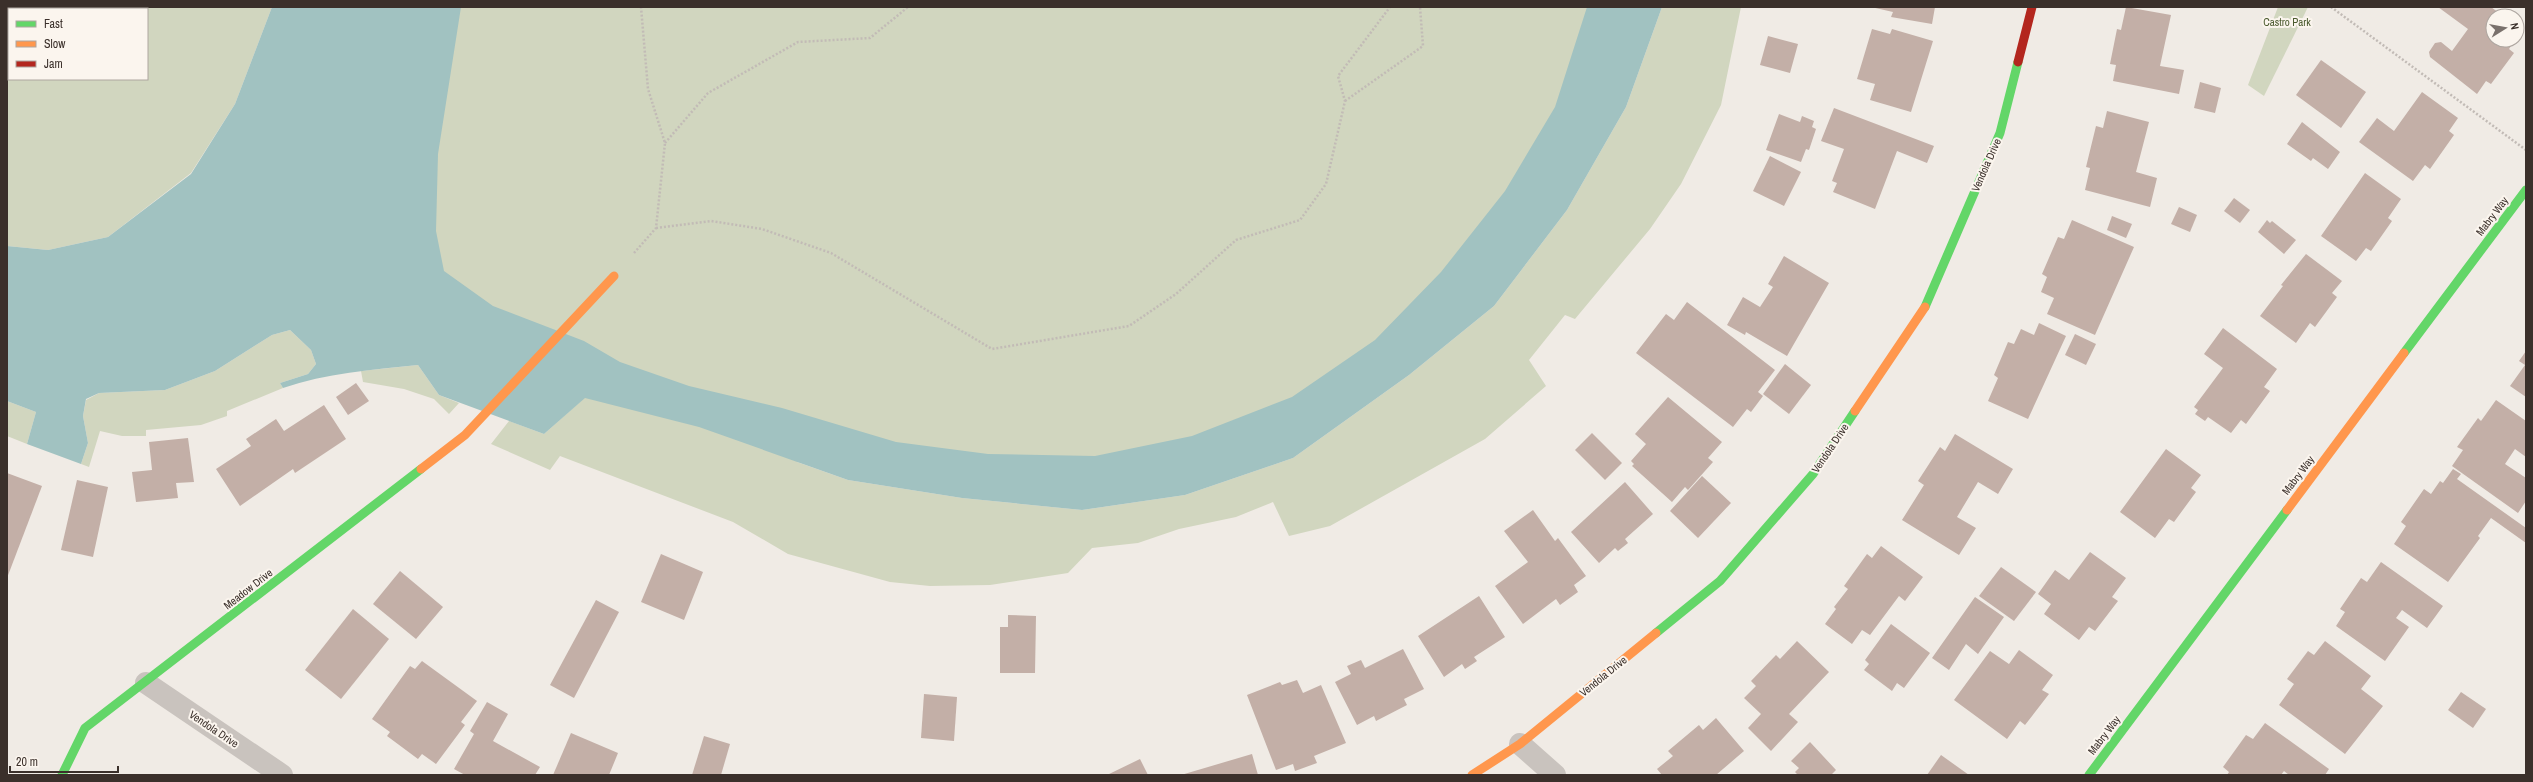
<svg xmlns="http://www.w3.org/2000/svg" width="2533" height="782" font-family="'Archivo Narrow',sans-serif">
<rect width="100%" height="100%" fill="#f0ebe5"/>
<!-- green -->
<g fill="#d1d6bf" fill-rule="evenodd">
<path d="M 7,7 L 272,7 L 235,104 L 191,173 L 108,237 L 48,250 L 7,246 ZM 9,9 L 147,9 L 147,79 L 9,79 Z"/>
<polygon points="384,7 1616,7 1589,133 1340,421 990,484 797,462 848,480 962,498 1082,510 1185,495 1293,458 1409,375 1494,306 1567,210 1626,107 1662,7 1741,7 1721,105 1681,184 1650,229 1575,319 1565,315 1529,360 1546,386 1485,439 1330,526 1289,536 1273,502 1236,517 1179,529 1138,543 1092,548 1068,573 990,585 930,586 890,582 788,554 733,522 560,456 550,470 491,444 509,421 544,434 581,401 314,252"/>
<polygon points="2278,7 2308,7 2264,96 2248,85"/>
<polygon points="290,330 311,350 316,364 308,374 280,383 283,388 227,411 227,416 201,425 146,430 146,436 122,436 100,431 89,467 81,464 88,443 83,416 86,400 99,393 165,390 215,371 272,335"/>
<polygon points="418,365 439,395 459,403 449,414 434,399 404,389 363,382 361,371"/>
<polygon points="7,401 36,412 27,444 7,436"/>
</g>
<!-- water -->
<path fill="#a1c2c1" d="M 272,7 L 461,7 L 438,154 L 436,231 L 444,271 L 493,306 L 584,341 L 620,362 L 689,386 L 782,408 L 896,442 L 988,454 L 1095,456 L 1192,436 L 1292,397 L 1375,340 L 1441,272 L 1505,191 L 1555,107 L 1587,7 L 1662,7 L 1626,107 L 1567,210 L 1494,306 L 1409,375 L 1293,458 L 1185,495 L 1082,510 L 962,498 L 848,480 L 699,427 L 585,398 L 544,434 L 439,395 L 418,365 C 372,370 326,373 283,388 L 280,383 L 308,374 L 316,364 L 311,350 L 290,330 L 272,335 L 215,371 L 165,390 L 99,393 L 86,399 L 83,416 L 88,443 L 81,464 L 27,444 L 36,412 L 7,401 L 7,246 L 48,250 L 108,237 L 191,174 L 235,104 Z"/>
<!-- building -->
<g fill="#c3afa7">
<polygon points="1871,7 1935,7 1932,24 1891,17 1893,12"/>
<polygon points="2126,7 2171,15 2160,66 2184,70 2179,94 2113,81 2116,65 2110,64 2117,29 2121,30"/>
<polygon points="2438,7 2491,7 2503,16 2493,16 2493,40 2515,40 2509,49 2514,53 2491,84 2486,81 2477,94 2430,57 2429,52 2435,43 2441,42 2452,51 2468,29"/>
<polygon points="2517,26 2522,30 2517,37"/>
<polygon points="1872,29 1890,34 1892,29 1933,41 1911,112 1870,100 1875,84 1857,79"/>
<polygon points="1768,36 1798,44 1790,73 1760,65"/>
<polygon points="2321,60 2366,92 2341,128 2296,95"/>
<polygon points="2200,82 2221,88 2215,113 2194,108"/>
<polygon points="2422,92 2458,118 2449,131 2454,135 2430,169 2425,165 2413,181 2359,142 2377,118 2394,131"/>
<polygon points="1834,108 1934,146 1927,163 1897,151 1875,209 1833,192 1837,183 1832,181 1844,149 1821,141"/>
<polygon points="2107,111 2149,122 2136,172 2157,178 2150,207 2085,190 2090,168 2086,167 2096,126 2103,128"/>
<polygon points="1779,114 1800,122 1802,116 1814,121 1812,127 1816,129 1809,150 1806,149 1801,162 1766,150"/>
<polygon points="2302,122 2340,152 2328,169 2313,158 2311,161 2287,144"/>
<polygon points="1770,156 1801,172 1784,206 1753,191"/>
<polygon points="2365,173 2401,199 2388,218 2392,221 2371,251 2366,248 2356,261 2321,236"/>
<polygon points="2234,198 2250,210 2240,223 2224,211"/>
<polygon points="2179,207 2197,215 2190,232 2171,224"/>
<polygon points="2112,216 2132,224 2126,238 2107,230"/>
<polygon points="2072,220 2134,247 2095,335 2047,314 2054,298 2041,292 2047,277 2042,274 2058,237 2064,239"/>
<polygon points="2267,220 2270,223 2272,221 2296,240 2284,254 2258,232"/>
<polygon points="2306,254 2342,281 2332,293 2337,297 2315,327 2310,323 2296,343 2260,316 2283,286 2281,285"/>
<polygon points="1784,256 1829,283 1787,356 1746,332 1745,335 1727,325 1743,297 1760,307 1773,287 1768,284"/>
<polygon points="1687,302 1775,370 1758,392 1763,396 1751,412 1747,409 1733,427 1636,353 1666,314 1674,320"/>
<polygon points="2039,323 2066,336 2028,419 1988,401 1998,378 1994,375 2008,342 2014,344 2021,329 2034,335"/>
<polygon points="2223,328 2277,369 2264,387 2270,391 2246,424 2241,420 2231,433 2208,417 2205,421 2195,414 2198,410 2194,407 2223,368 2204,354"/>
<polygon points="2075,334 2096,344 2086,365 2065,355"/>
<polygon points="2526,351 2526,397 2510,386 2525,365 2519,361"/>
<polygon points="1785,364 1811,385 1789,414 1763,394"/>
<polygon points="356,383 369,401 348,415 336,397"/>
<polygon points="1668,397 1722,442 1708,458 1713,462 1688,490 1685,487 1672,502 1632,466 1634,464 1631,461 1646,444 1635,434"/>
<polygon points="2496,400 2526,421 2526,457 2515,449 2505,464 2526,478 2526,501 2518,513 2452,466 2463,450 2457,447 2478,418 2481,421"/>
<polygon points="324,405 346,439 295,473 293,469 240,506 216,469 251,446 246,439 276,419 284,431"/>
<polygon points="1592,433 1622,463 1605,480 1575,450"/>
<polygon points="1955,434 2013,469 1998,494 1978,482 1957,517 1976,528 1959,555 1902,520 1924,485 1918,481 1940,447 1945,451"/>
<polygon points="188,438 194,482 176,483 178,498 136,502 132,472 152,470 149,442"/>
<polygon points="2166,449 2201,475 2191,488 2196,492 2174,522 2169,519 2155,538 2120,512"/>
<polygon points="2453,469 2461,474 2457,479 2526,528 2526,543 2491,518 2478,536 2480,538 2448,582 2394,544 2406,526 2401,522 2424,489 2431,494 2440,481 2443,483"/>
<polygon points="7,473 42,486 7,578"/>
<polygon points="1702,476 1731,503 1698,538 1670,511"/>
<polygon points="77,480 108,487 93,557 61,550"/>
<polygon points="1625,482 1653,514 1625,539 1628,543 1618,551 1615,548 1599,563 1571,532"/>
<polygon points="1533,510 1555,541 1558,538 1586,576 1574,585 1578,592 1560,605 1556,599 1523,624 1495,586 1528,562 1504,531"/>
<polygon points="1881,546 1923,577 1905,601 1899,596 1870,635 1862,630 1852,644 1825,624 1836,609 1834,607 1848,589 1844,586 1867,554 1872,558"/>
<polygon points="2090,552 2126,578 2112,597 2118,601 2095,631 2089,627 2079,640 2044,614 2051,604 2038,594 2055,570 2069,580"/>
<polygon points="661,554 703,572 684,620 641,602"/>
<polygon points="2381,562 2443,606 2427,628 2402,610 2396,618 2409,627 2385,661 2336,626 2345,612 2340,609 2361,578 2367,582"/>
<polygon points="2001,567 2036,592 2014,621 1979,596"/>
<polygon points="400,571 443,607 416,639 373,604"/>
<polygon points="1479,596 1505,637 1474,657 1477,661 1465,669 1462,664 1444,677 1418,636"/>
<polygon points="1975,597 2004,617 1978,654 1966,644 1949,670 1932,658"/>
<polygon points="596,600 619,612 574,698 550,685"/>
<polygon points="353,609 389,639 341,699 305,670"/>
<polygon points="1008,615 1036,616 1035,673 1000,673 1000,627 1008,627"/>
<polygon points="1891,624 1930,653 1904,688 1897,683 1892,691 1864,670 1869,664 1865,660"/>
<polygon points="1797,641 1829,672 1789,714 1798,722 1771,751 1748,728 1761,714 1744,698 1756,686 1751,681 1776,655 1780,659"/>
<polygon points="2325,641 2371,676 2361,689 2383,706 2345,754 2279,705 2294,684 2287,679 2308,651 2314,655"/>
<polygon points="1403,649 1424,689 1404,699 1407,705 1376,721 1374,716 1357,725 1335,682 1351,674 1347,666 1361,660 1365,668"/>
<polygon points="2019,650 2053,675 2042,690 2049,694 2025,725 2020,721 2007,739 1954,700 1990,651 2009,664"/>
<polygon points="422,661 477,701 461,722 465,725 436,764 422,754 418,759 387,736 390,732 372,719 410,666 415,669"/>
<polygon points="1297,680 1303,693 1321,685 1346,743 1314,756 1317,763 1295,771 1293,764 1276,770 1247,695 1280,682 1282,685"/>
<polygon points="2461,692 2486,709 2473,728 2448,710"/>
<polygon points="924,694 957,697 954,741 921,738"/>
<polygon points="487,702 508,714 493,741 540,767 535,775 465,775 454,769 474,734 470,731"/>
<polygon points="1716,718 1744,751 1716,775 1662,775 1657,769 1673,756 1668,751 1699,725 1703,730"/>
<polygon points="2265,723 2329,769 2325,775 2289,775 2284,771 2281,775 2227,775 2229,772 2223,767 2246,735 2253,739"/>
<polygon points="571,733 618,753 609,775 553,775"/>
<polygon points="704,736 730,744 721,775 692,775"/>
<polygon points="1810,742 1836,770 1831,775 1798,775 1795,772 1799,768 1791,761"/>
<polygon points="1252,754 1258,775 1181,775"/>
<polygon points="1941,755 1969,775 1927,775"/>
<polygon points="1140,759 1148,775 1107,775"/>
</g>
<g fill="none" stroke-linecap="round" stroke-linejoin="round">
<!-- path -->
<g stroke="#c2bbb6" stroke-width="2.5" stroke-dasharray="2 2" stroke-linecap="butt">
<polyline points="2331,7 2526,150"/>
<polyline points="1345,101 1423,46 1420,7"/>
<polyline points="665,143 708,93 798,42 870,38 908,7"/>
<polyline points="656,228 711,221 762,229 831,253 992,349 1129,326 1176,294 1236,240 1300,220 1326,184 1345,101 1338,76 1390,7"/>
<polyline points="634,253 656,228 665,143 648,89 641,7"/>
</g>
<!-- street -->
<g stroke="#c9c3be" stroke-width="22">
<polyline points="146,683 282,775"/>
<polyline points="1520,744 1555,775"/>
</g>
<!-- fast -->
<g stroke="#63d668" stroke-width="9">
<polyline points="1925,307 2000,133 2018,62"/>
<polyline points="2404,353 2526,190"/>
<polyline points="1656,633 1720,581 1813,474 1855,411"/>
<polyline points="62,775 85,728 421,469"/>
<polyline points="2089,775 2287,510"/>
</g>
<!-- slow -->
<g stroke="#ff974d" stroke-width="9">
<polyline points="1855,411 1925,307"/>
<polyline points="421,469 465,435 614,276"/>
<polyline points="2287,510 2404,353"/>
<polyline points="1472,775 1520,744 1656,633"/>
</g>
<!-- jam -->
<polyline stroke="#b3261e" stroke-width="9" points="2018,62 2032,7"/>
</g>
<g text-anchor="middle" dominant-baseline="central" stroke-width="4" stroke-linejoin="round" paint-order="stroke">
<!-- park labels -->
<g font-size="11" fill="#4a5a2e" stroke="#fbf5ee">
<text x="2287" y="22">Castro Park</text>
</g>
<!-- street labels -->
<g font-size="11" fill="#3b302b" stroke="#fbf5ee">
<text transform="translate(1986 165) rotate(-66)">Vendola Drive</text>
<text transform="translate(2492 216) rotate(-53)">Mabry Way</text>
<text transform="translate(1830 448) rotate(-56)">Vendola Drive</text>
<text transform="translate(2298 475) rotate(-53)">Mabry Way</text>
<text transform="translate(248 589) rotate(-38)">Meadow Drive</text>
<text transform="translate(1603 676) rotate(-39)">Vendola Drive</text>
<text transform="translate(214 729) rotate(34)">Vendola Drive</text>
<text transform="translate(2104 735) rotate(-53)">Mabry Way</text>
</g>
</g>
<!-- border -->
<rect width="2533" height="782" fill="none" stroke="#3b302b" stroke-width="16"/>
<!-- legend -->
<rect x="8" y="8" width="140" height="72" fill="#fbf5ee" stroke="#aea6a0"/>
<rect x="16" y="21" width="20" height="6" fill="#63d668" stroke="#aea6a0"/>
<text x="44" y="28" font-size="12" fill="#3b302b">Fast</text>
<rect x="16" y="41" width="20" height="6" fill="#ff974d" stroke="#aea6a0"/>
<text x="44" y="48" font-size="12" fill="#3b302b">Slow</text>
<rect x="16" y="61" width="20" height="6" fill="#b3261e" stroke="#aea6a0"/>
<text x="44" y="68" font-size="12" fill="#3b302b">Jam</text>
<!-- north arrow -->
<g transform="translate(2505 28) rotate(79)"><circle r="19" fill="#fbf5ee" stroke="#aea6a0"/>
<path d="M0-3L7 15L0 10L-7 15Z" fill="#7a716c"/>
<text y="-6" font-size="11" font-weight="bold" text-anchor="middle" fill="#3b302b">N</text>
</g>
<!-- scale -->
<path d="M10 766v6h108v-6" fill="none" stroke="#3b302b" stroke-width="2"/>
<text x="16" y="766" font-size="12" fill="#3b302b" stroke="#fbf5ee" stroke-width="3" paint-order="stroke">20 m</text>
</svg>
